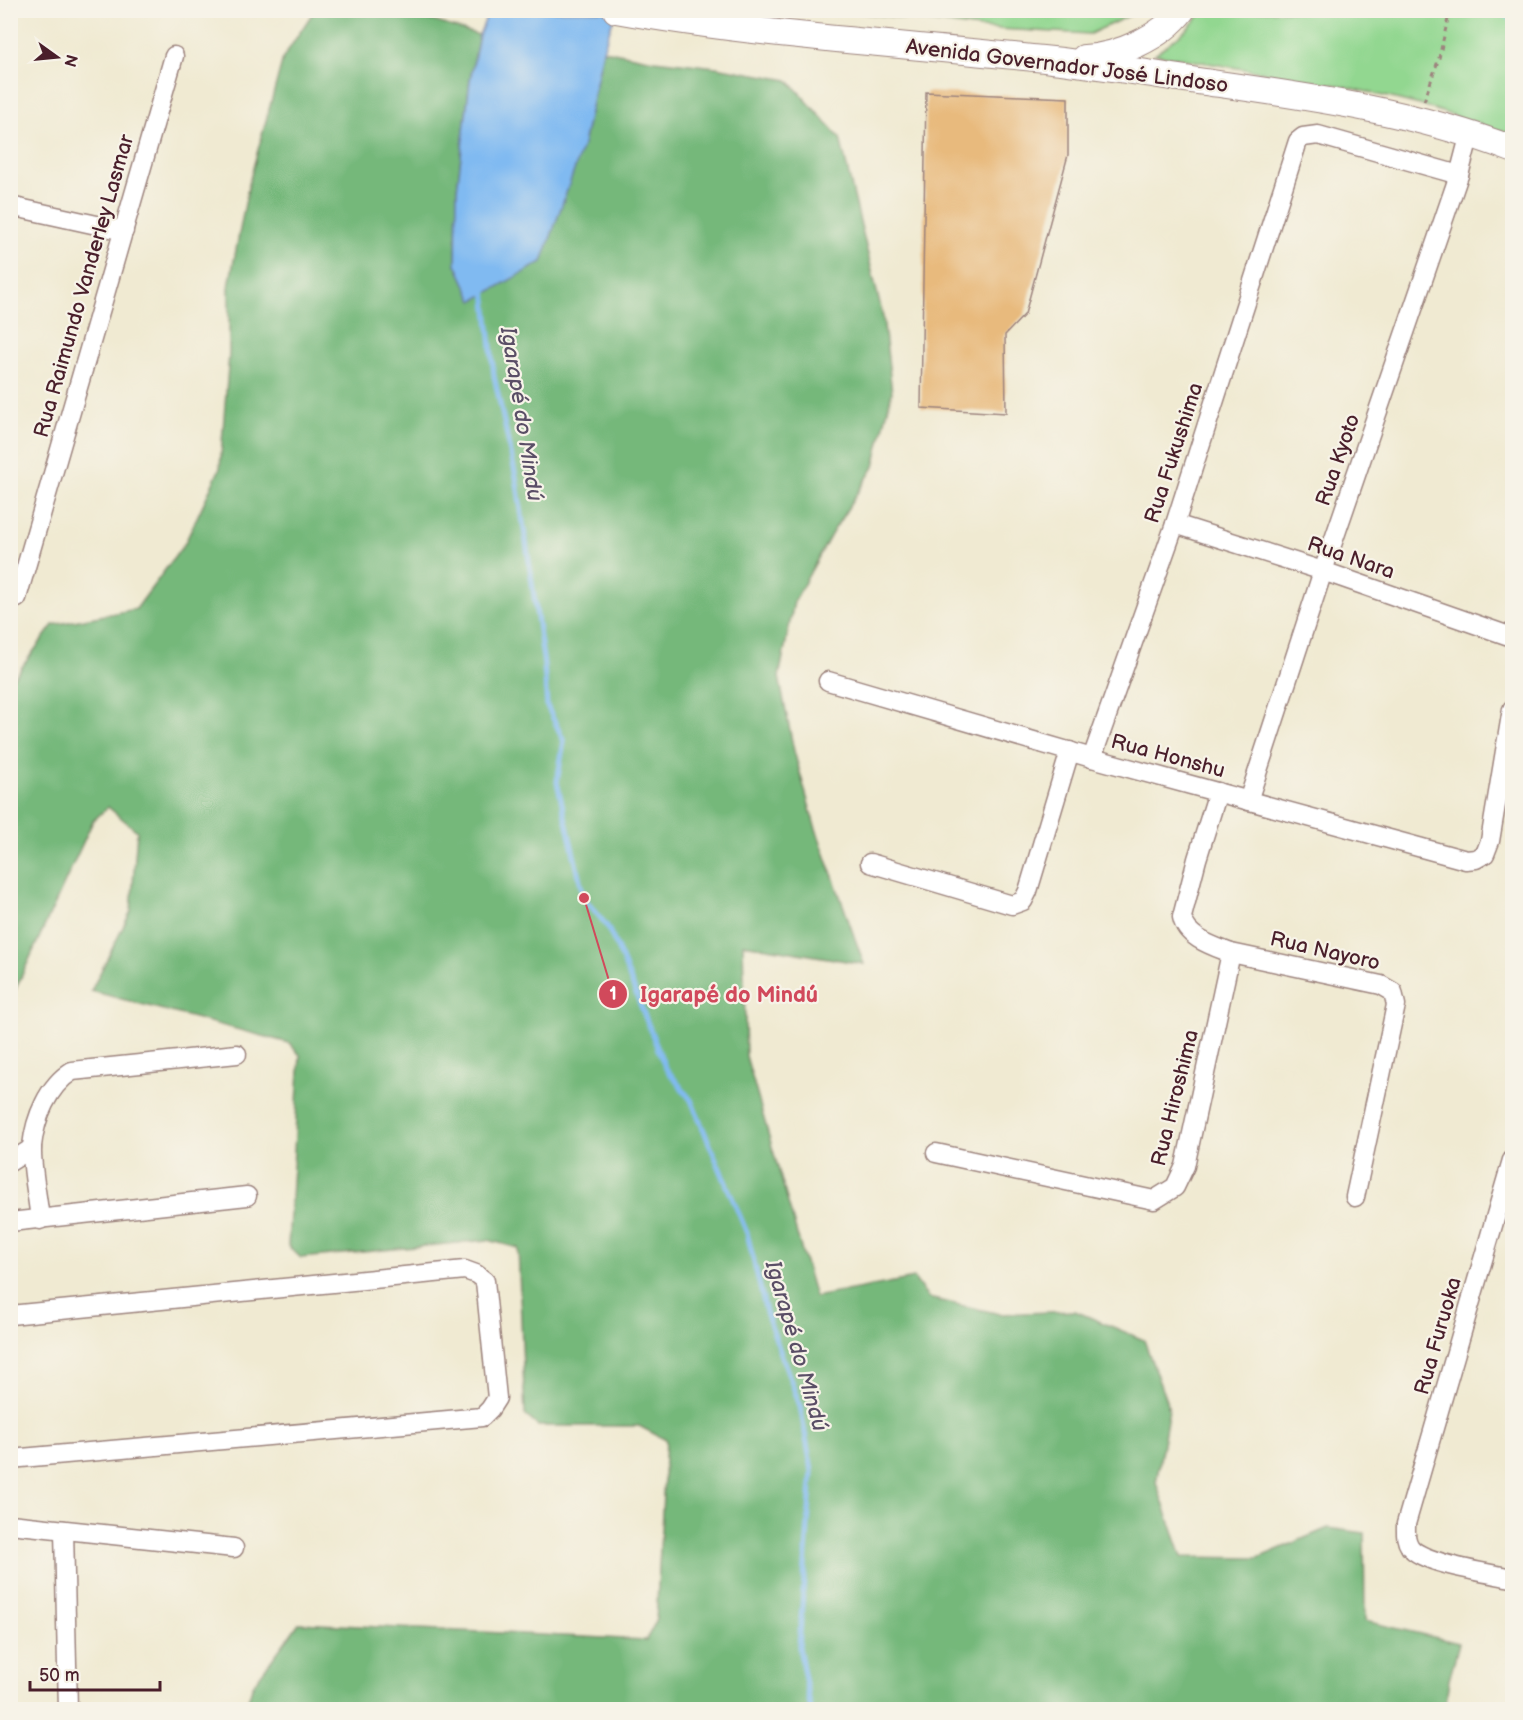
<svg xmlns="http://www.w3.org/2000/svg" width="1523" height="1720" font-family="'Balsamiq Sans',sans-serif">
<rect width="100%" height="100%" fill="#f7f3e8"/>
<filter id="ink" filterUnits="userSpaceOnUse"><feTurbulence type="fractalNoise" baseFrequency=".0167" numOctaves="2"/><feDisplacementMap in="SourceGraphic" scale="12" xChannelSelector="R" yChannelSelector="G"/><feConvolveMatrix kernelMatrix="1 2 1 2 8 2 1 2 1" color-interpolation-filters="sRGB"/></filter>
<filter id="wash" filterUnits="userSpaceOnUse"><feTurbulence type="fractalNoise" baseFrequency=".008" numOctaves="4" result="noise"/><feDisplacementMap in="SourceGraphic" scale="24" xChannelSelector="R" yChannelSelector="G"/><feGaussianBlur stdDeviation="1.35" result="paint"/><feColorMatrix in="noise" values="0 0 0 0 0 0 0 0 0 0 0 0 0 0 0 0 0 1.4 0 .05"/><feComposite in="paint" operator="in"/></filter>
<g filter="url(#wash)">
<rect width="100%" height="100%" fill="#f0ead2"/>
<!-- green -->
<g fill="#92d790" stroke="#6e7b5e" stroke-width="1.5">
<polygon points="848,11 1139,11 1090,34 980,28"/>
<polygon points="1204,11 1512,11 1512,135 1424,106 1343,86 1155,54 1186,30"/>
</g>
<!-- forest -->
<polygon fill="#75b87a" stroke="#606c52" stroke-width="1.5" points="369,10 421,17 479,35 470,80 457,190 456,264 583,145 603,50 654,60 716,67 788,80 840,138 883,317 892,392 874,467 832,533 794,602 779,677 794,751 814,823 864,964 743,944 746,1056 815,1297 914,1278 928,1298 1000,1314 1075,1311 1144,1340 1169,1409 1156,1483 1182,1557 1258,1558 1328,1528 1364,1533 1365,1621 1459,1643 1449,1680 1445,1709 245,1709 253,1685 299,1623 646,1640 656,1621 666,1440 639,1426 538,1426 525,1415 518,1248 488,1240 301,1258 288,1246 300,1055 289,1043 91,991 131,911 137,831 108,807 93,821 11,999 11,680 19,671 53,625 136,609 185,543 220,468 229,354 229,286 249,183 283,58 314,11"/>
<!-- water -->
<polygon fill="#80baf1" stroke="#656c8e" stroke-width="1.5" points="489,11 616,11 603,50 583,145 542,262 473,301 456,264 457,190 470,80 479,35"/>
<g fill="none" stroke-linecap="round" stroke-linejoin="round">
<!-- stream -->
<g stroke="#80baf1" stroke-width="5">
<polyline points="1498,10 1512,20"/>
<polyline points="485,290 494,376 516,477 529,561 544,665 547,706 564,741 557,782 584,898 607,926 621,956 665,1067 691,1100 747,1233 766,1312 800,1406 812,1471 799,1647 811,1710"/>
</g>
</g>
<g id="blocks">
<!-- building -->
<polygon fill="#e8ba7d" points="926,92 1068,98 1068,155 1025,314 1005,335 1006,413 921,408"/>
</g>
</g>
<g filter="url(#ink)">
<use href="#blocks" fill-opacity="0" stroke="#9d847e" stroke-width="1.5"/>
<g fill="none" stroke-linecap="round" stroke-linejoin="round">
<defs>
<g id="street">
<polyline points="10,206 124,231"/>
<polyline points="1175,524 1323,571 1512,637"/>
<polyline points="17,598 174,56"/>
<polyline points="828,681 1092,758 1466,860 1476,859 1485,854 1490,841 1512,709"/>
<polyline points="1092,758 1175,524 1298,141 1303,137 1318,135 1459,175"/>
<path d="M 1218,792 L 1197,859 L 1182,917 C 1186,938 1213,946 1231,953 L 1381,985 L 1393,992 L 1396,1005 L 1355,1197"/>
<polyline points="1248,801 1323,571 1459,175 1470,133"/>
<polyline points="870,863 1012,905 1023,901 1028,891 1070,751"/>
<polyline points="936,1153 1154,1200 1175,1187 1185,1166 1231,953"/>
<path d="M 1512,1160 L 1406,1524 C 1406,1533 1405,1539 1410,1547 C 1423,1564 1489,1573 1512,1578"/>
<polyline points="10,1162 32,1148"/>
<path d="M 40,1220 C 38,1198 31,1167 32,1146 C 35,1118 48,1086 72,1071 L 237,1054"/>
<polyline points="10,1222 247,1196"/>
<polyline points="10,1315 465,1270 476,1274 485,1281 497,1398 490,1409 482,1417 10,1459"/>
<polyline points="10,1524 234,1548"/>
<polyline points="64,1530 68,1710"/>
</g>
<g id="secondary">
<path d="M 616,10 C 760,36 906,44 1052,60 C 1107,66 1163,76 1219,84 C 1318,98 1418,113 1512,149"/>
<path d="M 1084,58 C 1117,57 1162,37 1182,10"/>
</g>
</defs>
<!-- street casing -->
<use href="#street" stroke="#9d847e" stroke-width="21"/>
<!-- secondary casing -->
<use href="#secondary" stroke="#9d847e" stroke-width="28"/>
<!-- path -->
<polyline stroke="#9d847e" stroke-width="3" stroke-dasharray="4.5 4.5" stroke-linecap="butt" points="1424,101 1439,58 1450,10"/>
<!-- street -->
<use href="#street" stroke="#fff" stroke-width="18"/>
<!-- secondary -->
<use href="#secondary" stroke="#fff" stroke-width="26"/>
</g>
</g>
<g text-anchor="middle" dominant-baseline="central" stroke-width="4.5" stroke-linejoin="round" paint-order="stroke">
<!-- street labels -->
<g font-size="21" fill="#4a1f2b" stroke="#f7f3e8">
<text transform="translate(1067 66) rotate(7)">Avenida Governador José Lindoso</text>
<text transform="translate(84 286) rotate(-74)">Rua Raimundo Vanderley Lasmar</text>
<text transform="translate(1174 453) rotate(-72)">Rua Fukushima</text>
<text transform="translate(1338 460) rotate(-71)">Rua Kyoto</text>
<text transform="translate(1351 558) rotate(19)">Rua Nara</text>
<text transform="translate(1168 756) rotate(15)">Rua Honshu</text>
<text transform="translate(1325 951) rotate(13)">Rua Nayoro</text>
<text transform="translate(1175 1098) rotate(-76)">Rua Hiroshima</text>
<text transform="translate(1438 1336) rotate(-74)">Rua Furuoka</text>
</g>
<!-- water labels -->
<g font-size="22" font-style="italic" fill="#5a4e66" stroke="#f7f3e8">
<text transform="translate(521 414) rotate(81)">Igarapé do Mindú</text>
<text transform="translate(796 1346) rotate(74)">Igarapé do Mindú</text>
</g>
</g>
<!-- callouts -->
<path fill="none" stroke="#d1495b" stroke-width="2" d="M584 898L613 994"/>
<g fill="#d1495b" stroke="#f7f3e8" stroke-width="2">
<circle cx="584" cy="898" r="6"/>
<circle cx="613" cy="994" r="15"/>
</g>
<g font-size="18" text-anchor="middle" font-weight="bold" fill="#fff">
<text x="613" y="1000">1</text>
</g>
<g font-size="22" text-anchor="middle" font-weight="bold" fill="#d1495b" stroke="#f7f3e8" stroke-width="4.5" stroke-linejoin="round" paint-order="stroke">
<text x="729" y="1002">Igarapé do Mindú</text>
</g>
<!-- margin -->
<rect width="1523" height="1720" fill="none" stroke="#f7f3e8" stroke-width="36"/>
<!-- north arrow -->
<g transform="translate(57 57) rotate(105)" stroke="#f7f3e8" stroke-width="4.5" paint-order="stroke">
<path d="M0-4.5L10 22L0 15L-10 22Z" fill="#4a1f2b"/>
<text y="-9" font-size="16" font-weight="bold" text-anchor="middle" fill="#4a1f2b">N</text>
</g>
<!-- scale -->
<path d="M30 1681v9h130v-9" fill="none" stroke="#4a1f2b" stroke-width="3"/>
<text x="39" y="1681" font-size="18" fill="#4a1f2b" stroke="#f7f3e8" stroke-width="4.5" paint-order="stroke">50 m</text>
</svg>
